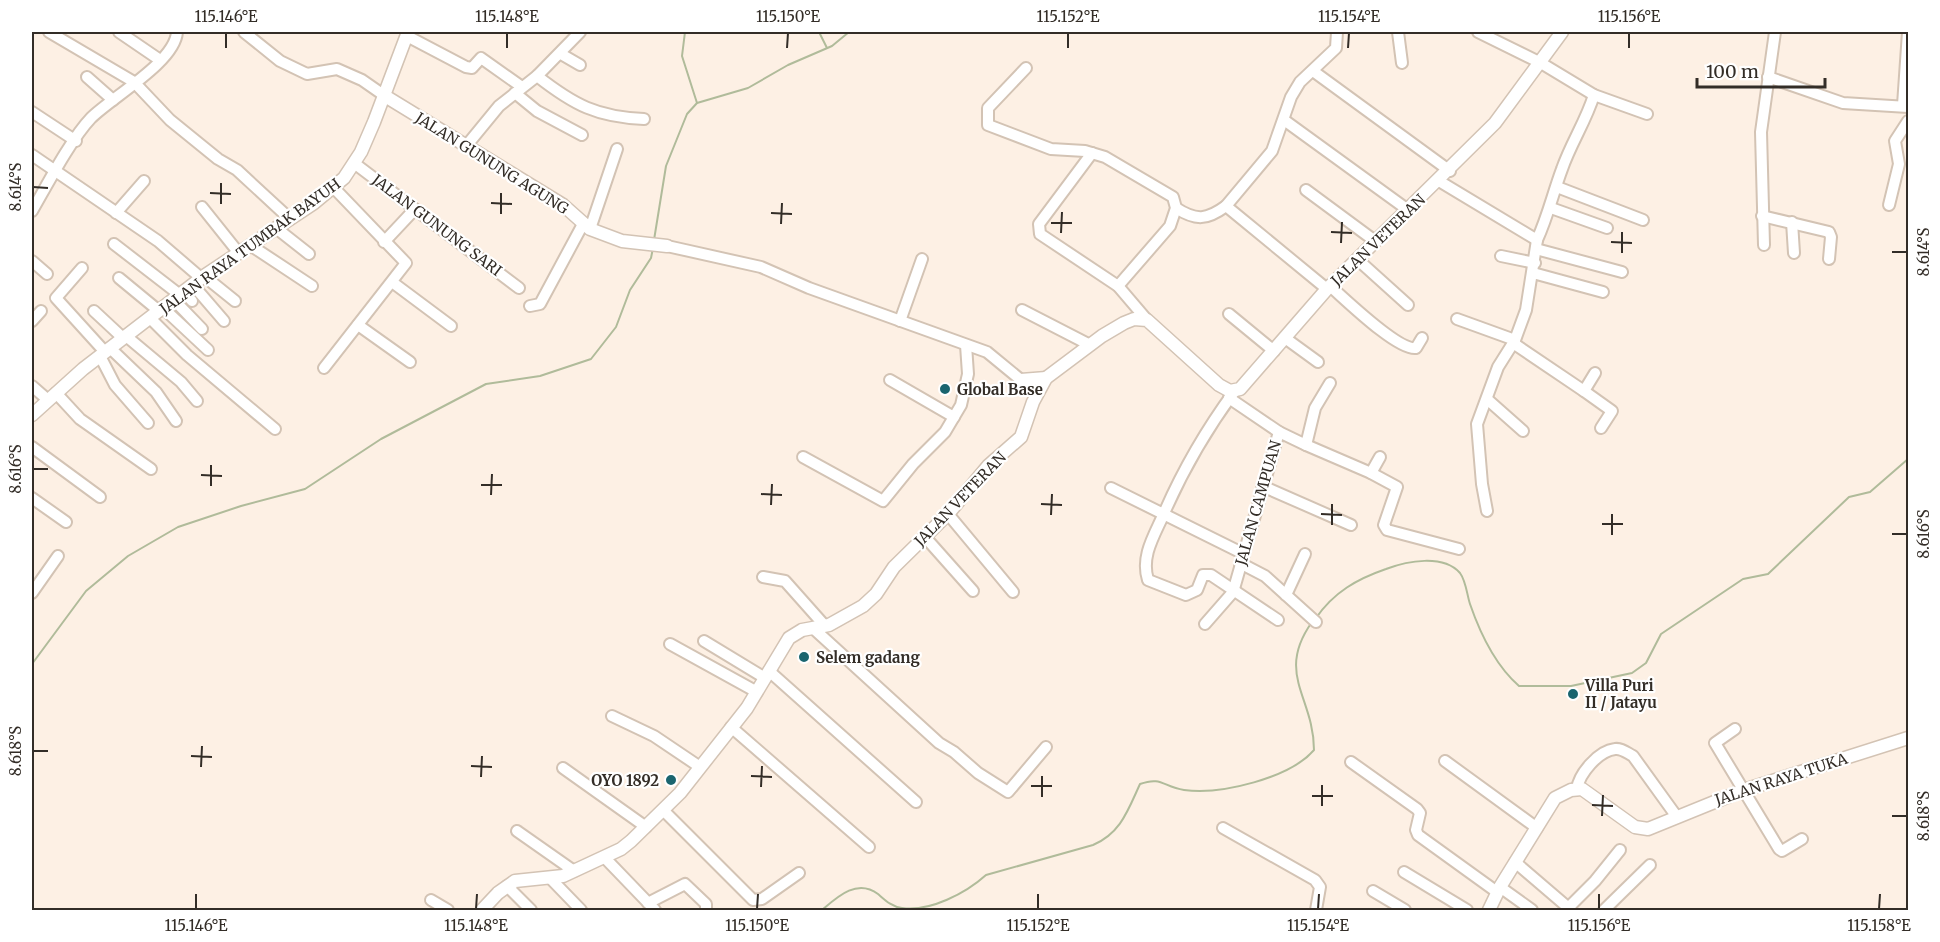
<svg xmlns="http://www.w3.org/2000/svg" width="1940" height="942" font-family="Merriweather,serif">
<rect width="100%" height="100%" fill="#fdf0e4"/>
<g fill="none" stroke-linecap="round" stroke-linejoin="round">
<!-- stream -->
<g stroke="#b0bb9a" stroke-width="2">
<polyline points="685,32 682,56 697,103"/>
<polyline points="819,32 827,48"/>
<polyline points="654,240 666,166 687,114 697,103 748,88 788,65 832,46 849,32"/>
<path d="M 1316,618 C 1334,592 1357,579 1386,569 C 1407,561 1443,554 1460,573 C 1466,581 1467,595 1470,604 C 1480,633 1495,665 1519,686 L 1571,686 L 1632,673 L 1646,663 L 1661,634 L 1743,579 L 1768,574 L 1849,497 L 1870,492 L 1908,459"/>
<polyline points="32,664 86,591 128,556 178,527 241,506 305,489 381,439 486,384 540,376 591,359 616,327 630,290 651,258 653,248"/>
<path d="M 822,910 C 837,897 857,878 878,894 C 885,900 892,907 902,908 C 930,912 966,893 986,875 L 1093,845 C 1121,833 1128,810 1140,784 C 1162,776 1163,787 1184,790 C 1221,795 1290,778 1314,750 C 1314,697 1275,674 1312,622"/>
</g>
<defs>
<g id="minor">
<polyline points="49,32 134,82 170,120 218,159 237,170 290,219"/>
<polyline points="119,32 160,60"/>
<polyline points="244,32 280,61 307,74 337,69 362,80 385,96"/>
<polyline points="1398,32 1402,63"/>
<polyline points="1478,32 1541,63 1594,95 1647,114"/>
<polyline points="407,36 466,67 472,68 481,58 522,87"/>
<polyline points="561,54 580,65"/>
<polyline points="1026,68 988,108 988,125 1051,149 1085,151 1105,157 1173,197 1176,208 1170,226 1118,286"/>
<polyline points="1313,71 1450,171"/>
<path d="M 537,76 C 574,105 597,117 644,119"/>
<polyline points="87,77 113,100"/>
<polyline points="1768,77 1843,103 1908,107"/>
<polyline points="515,93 537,111 582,135"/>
<polyline points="1903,105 1908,32"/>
<polyline points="32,112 76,141"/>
<polyline points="1284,120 1408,210"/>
<polyline points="467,145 499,106 537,76 580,32"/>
<polyline points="1092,153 1039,224 1040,234 1118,286 1147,320"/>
<polyline points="32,155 158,241 201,278"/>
<polyline points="354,163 519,288"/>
<path d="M 1439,181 L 1537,240 C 1548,216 1553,193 1562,169 C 1571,143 1586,121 1594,95"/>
<polyline points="1557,187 1643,220"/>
<polyline points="1306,190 1375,241"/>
<polyline points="1889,205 1899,164 1895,141 1908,121"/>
<polyline points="202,207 238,252"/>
<path d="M 1176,208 C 1196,221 1207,220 1226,206"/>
<polyline points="1551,208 1607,228"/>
<path d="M 32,211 C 47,185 71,139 91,118 C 112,97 175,62 177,32"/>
<polyline points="116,213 144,181"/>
<polyline points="1762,216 1829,232 1831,237 1829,259"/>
<polyline points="1792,222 1794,253"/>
<polyline points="276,228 309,254"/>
<polyline points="590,229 617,149"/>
<polyline points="384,242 415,209"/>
<polyline points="114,244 180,295"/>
<polyline points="250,245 312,286"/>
<polyline points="1764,245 1761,132 1775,32"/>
<polyline points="667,246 761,267 809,288 987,352 1021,380"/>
<polyline points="1536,249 1622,272"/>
<polyline points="1501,256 1535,263"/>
<polyline points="1357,259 1408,305"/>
<polyline points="32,261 47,274"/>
<polyline points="82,268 56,298 105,352"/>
<polyline points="1533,273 1603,292"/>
<polyline points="204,276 235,301"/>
<polyline points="119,278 159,311"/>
<polyline points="392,282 451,326"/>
<polyline points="193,285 224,321"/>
<path d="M 1330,286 C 1345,299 1398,351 1416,348 L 1422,338"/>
<polyline points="1327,289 1226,206 1272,151 1291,97 1300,82 1336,48 1337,32"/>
<polyline points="184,292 192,301"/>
<polyline points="174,300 202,329"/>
<polyline points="530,306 540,304 583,224"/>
<polyline points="163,308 208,350"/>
<polyline points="1022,310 1090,345"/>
<polyline points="94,311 123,338"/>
<polyline points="1229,314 1274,351"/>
<polyline points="151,319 187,355 275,429"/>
<polyline points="1457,319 1515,340"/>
<polyline points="32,321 41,311"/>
<polyline points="900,321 922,259"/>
<polyline points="358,325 410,362"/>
<polyline points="126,336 181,382 197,401"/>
<polyline points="1285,338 1318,362"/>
<polyline points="1513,343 1584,391 1595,373"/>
<polyline points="110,348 156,392 176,421"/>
<polyline points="100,356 115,385 148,423"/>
<polyline points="324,368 406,263 334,188"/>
<polyline points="890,380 954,417"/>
<polyline points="32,386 48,400"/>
<polyline points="1584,391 1612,411 1601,428"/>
<path d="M 1234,392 C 1206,430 1184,468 1165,511 C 1156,533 1140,555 1148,580 L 1186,595 L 1197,590 L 1203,575 L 1211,575 L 1278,620"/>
<polyline points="56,393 80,419 151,469"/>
<polyline points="1488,400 1523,431"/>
<polyline points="1279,432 1306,445 1315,408 1330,383"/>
<polyline points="1306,445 1371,473 1380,457"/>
<polyline points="32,447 100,497"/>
<polyline points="803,457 883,501 913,464 945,432 961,405 968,374 966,345"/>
<polyline points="1371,473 1397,487 1384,525 1387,530 1459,549"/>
<polyline points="1262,486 1351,525"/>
<polyline points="1111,488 1242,553"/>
<polyline points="32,498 66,522"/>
<polyline points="1487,511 1482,484 1477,424 1498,367 1515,340 1526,310 1537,240"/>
<polyline points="948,514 1013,592"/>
<polyline points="925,537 973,591"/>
<polyline points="1240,563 1265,576 1316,622"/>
<polyline points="763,577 785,581 825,626"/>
<polyline points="32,593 58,556"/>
<polyline points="1286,595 1305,554"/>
<polyline points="1205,624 1233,592 1279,432 1229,398"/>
<polyline points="814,629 939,743 954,752 978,773 1008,792 1046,747"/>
<polyline points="704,641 765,678"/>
<polyline points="670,644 757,692"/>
<polyline points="769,671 916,802"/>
<polyline points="612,716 654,736 700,767"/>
<polyline points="731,727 869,847"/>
<polyline points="1735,729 1715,743 1779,849 1782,851 1802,839"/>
<polyline points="1445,761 1537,828"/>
<polyline points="1351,762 1417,809 1420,813 1416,830 1418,835 1497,892"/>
<polyline points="563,768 646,827"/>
<path d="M 1577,789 C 1579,774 1598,751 1615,749 C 1622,748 1627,753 1633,756 L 1677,817"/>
<polyline points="664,811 753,900 762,899 799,873"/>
<polyline points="1223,828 1315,880 1320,887 1316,910"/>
<polyline points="517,831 574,871"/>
<polyline points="604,857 655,910"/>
<polyline points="1515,862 1571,910"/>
<polyline points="1404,872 1467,910"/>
<polyline points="551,879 581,910"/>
<polyline points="507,886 531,910"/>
<polyline points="1500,887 1532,910"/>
<polyline points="1373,891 1405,910"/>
<polyline points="431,900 448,910"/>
<polyline points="648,903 685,884 706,904 706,910"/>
<polyline points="1568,908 1595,881 1620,850"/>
<polyline points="1604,910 1650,865"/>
</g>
<g id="tertiary">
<polyline points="385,96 563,205 590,229 622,241 667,246"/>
<polyline points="1021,380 1046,378"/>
<polyline points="32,415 83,369 204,276 314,203 344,178 361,152 374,122 408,32"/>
<polyline points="482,910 498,893 515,881 563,876 621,849 631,841 680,793 747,708 789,638 802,630 829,625 863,606 876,594 894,567 948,514 988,466 1021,437 1033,402 1046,378 1102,336 1124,323 1134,319 1147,320 1219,385 1230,391 1240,389 1327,289 1495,123 1562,32"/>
<polyline points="1489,910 1500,887 1555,798 1571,790 1582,789 1635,827 1648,829 1744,790 1908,738"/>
</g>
</defs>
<!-- minor casing -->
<use href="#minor" stroke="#d3c3b4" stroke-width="14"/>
<!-- tertiary casing -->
<use href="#tertiary" stroke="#d3c3b4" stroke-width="15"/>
<!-- minor -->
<use href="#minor" stroke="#fff" stroke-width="10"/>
<!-- tertiary -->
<use href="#tertiary" stroke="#fff" stroke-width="12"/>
</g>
<!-- ticks -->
<path fill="none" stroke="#332d27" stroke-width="2" d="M 226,48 L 226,33M 507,48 L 507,33M 787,48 L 788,33M 1068,48 L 1068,33M 1348,48 L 1349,33M 1629,48 L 1629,33M 33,187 L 48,188M 210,193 L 231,194M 491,203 L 512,204M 221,204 L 221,183M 771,213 L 792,214M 501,214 L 501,193M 1051,223 L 1072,223M 781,224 L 782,203M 1331,232 L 1352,233M 1061,233 L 1062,212M 1611,242 L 1632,243M 1341,243 L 1342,222M 1892,252 L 1907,252M 1622,253 L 1622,232M 33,469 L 48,469M 201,475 L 222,476M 481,485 L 502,485M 211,486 L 211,465M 761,494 L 782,495M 491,495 L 492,474M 1041,504 L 1062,505M 771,505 L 772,484M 1321,514 L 1342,515M 1051,515 L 1052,494M 1602,524 L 1623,524M 1332,525 L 1332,504M 1892,534 L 1907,534M 1612,535 L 1612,514M 33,751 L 48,751M 191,756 L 212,757M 471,766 L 492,767M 201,767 L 202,746M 751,776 L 772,777M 481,777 L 482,756M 1031,786 L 1052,786M 761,787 L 762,766M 1312,796 L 1333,796M 1042,797 L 1042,776M 1592,805 L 1613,806M 1322,806 L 1322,785M 1602,816 L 1603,795M 1892,816 L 1907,816M 196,909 L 196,894M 476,909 L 477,894M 757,909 L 758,894M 1038,909 L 1038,894M 1318,909 L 1319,894M 1599,909 L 1599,894M 1879,909 L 1880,894"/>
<!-- markers -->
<g fill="#1a656f" stroke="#fff" stroke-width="2">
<circle cx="945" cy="389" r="6"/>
<circle cx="804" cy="657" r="6"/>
<circle cx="1573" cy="694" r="6"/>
<circle cx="671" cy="780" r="6"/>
</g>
<g text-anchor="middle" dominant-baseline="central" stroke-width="4.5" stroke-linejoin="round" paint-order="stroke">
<!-- street labels -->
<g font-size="15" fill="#332d27" stroke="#fff">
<text transform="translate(492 163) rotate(32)">JALAN GUNUNG AGUNG</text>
<text transform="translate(437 225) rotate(37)">JALAN GUNUNG SARI</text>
<text transform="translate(1378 240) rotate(-44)">JALAN VETERAN</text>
<text transform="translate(250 246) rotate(-36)">JALAN RAYA TUMBAK BAYUH</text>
<text transform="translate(960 499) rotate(-46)">JALAN VETERAN</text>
<text transform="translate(1258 503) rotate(-74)">JALAN CAMPUAN</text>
<text transform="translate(1781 779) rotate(-18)">JALAN RAYA TUKA</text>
</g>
<!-- poi labels -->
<g font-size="15" font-weight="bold" fill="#332d27" stroke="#fff" text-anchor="start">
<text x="957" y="389">Global Base</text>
<text x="816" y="657">Selem gadang</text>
<text x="1585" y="685">Villa Puri<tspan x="1585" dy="17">II / Jatayu</tspan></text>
<text x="659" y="780" text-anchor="end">OYO 1892</text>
</g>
</g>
<!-- border -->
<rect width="1940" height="942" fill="none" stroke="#ffffff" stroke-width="66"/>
<!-- scale -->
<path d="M1697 78v9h128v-9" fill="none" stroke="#332d27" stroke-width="3"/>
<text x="1706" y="78" font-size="18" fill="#332d27" stroke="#ffffff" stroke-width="4.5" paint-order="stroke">100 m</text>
<rect x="33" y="33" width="1874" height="876" fill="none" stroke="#332d27" stroke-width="2"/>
<g font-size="15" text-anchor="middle" fill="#332d27">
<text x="226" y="22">115.146°E</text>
<text x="507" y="22">115.148°E</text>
<text x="788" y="22">115.150°E</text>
<text x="1068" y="22">115.152°E</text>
<text x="1349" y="22">115.154°E</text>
<text x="1629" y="22">115.156°E</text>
<text transform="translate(16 187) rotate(-90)" y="5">8.614°S</text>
<text transform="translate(1924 252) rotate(-90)" y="5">8.614°S</text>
<text transform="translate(16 469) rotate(-90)" y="5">8.616°S</text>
<text transform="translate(1924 534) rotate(-90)" y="5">8.616°S</text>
<text transform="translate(16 751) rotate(-90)" y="5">8.618°S</text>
<text transform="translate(1924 816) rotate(-90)" y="5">8.618°S</text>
<text x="196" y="931">115.146°E</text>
<text x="476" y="931">115.148°E</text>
<text x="757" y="931">115.150°E</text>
<text x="1038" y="931">115.152°E</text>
<text x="1318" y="931">115.154°E</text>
<text x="1599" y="931">115.156°E</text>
<text x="1879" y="931">115.158°E</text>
</g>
</svg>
